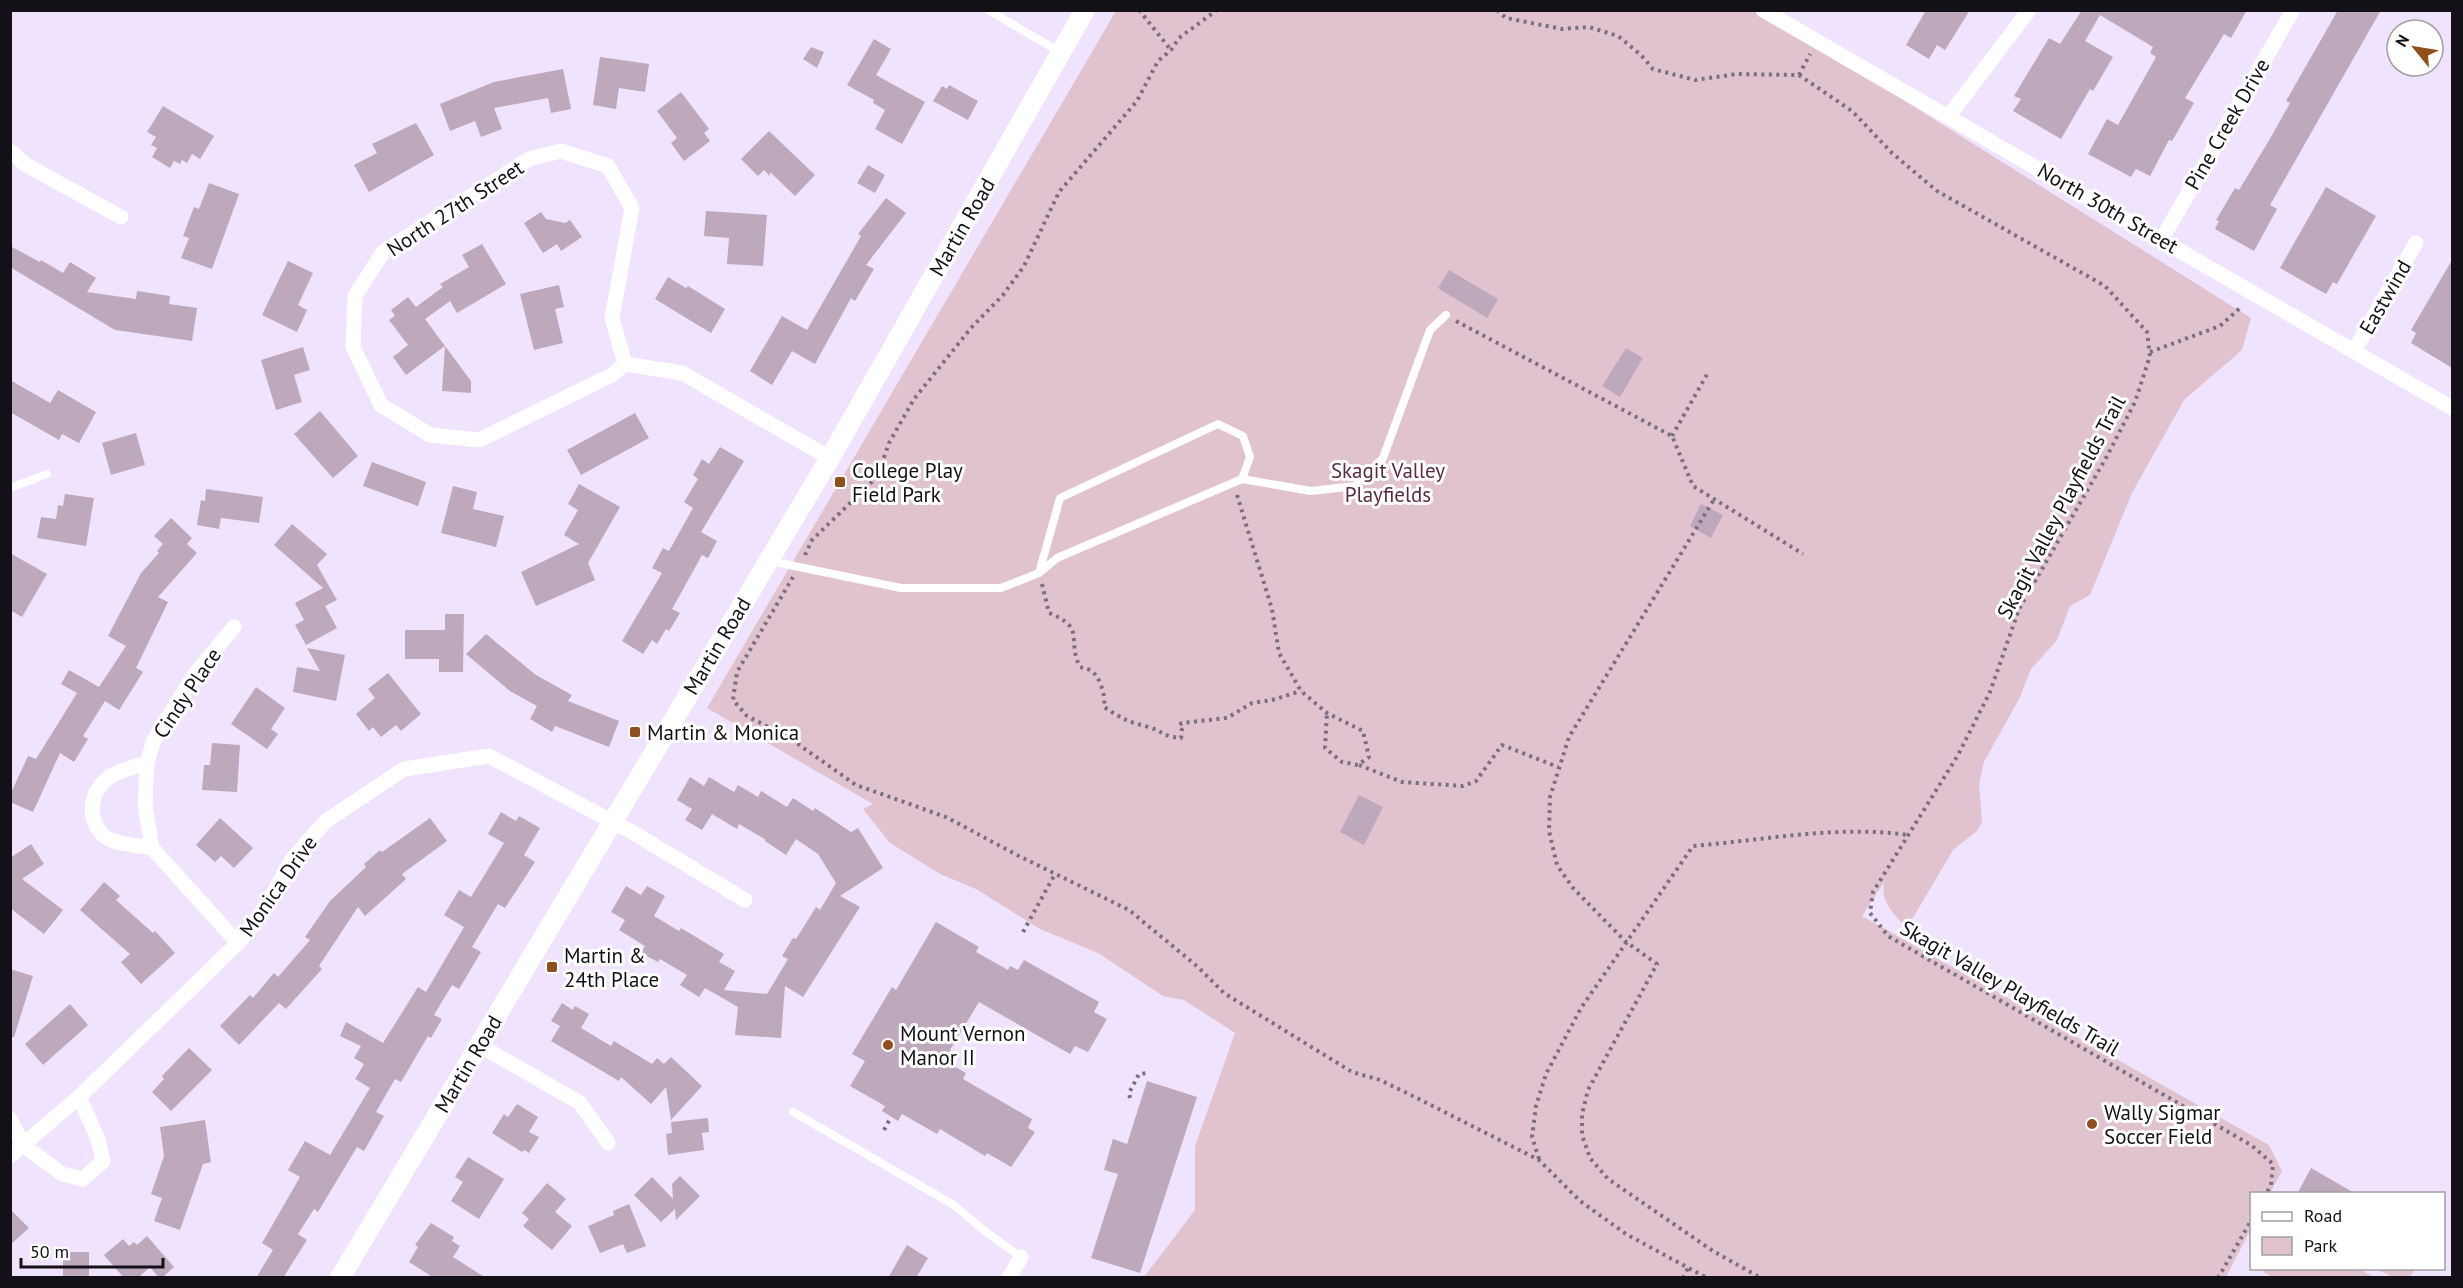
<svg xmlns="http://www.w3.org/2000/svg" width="2463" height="1288" font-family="'PT Sans',sans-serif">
<rect width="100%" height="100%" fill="#efe3fd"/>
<!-- green -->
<g fill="#e1c3d0">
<path d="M 1116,11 L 1762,11 L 1838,62 L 1905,101 L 2251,318 L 2242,350 L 2184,400 L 2132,493 L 2090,595 L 2070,606 L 2057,640 L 2031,669 L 2020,697 L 1984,762 L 1979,784 L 1982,822 L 1977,831 L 1953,850 L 1907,928 C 1895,916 1878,899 1885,881 L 1862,916 L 2269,1145 L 2282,1171 L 2270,1193 L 2252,1194 L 2251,1229 L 2226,1277 L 1144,1277 L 1195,1210 L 1195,1146 L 1235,1033 L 1184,1000 L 1163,996 L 1098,953 L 1040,929 L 976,889 L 940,874 L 890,843 L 863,809 L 873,804 L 707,708 Z"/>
<polygon points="2265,1269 2359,1269 2374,1277 2273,1277 2263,1272"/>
<polygon points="2376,1269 2415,1268 2415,1269 2410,1277 2393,1277"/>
</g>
<!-- building -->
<g fill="#bea9bc">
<polygon points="1926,10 1970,10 1945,50 1937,45 1929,59 1906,45"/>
<polygon points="2082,10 2247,10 2231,38 2224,34 2185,98 2194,103 2172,141 2169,140 2150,176 2136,169 2131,177 2088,154 2107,119 2118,125 2156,57 2150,53 2153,47 2100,15 2085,41 2113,57 2093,91 2090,89 2061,139 2013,111 2021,99 2014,96 2049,38 2060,44"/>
<polygon points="2338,10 2381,10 2270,205 2277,209 2254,251 2215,229 2219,221 2216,220 2235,188 2239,190 2271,137 2290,103 2286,101"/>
<polygon points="874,39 891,49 876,75 925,102 902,144 875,129 885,110 873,103 874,100 847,85"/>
<polygon points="811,47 824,52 817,68 803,59"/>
<polygon points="600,57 649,64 645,92 619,88 616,109 593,105"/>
<polygon points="563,69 571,109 551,113 548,98 494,108 502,129 481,137 475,121 450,131 440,104 494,82"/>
<polygon points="949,85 978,101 968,120 933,101 942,86 947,89"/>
<polygon points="681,92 709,129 704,133 710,141 684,161 671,143 677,138 657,111"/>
<polygon points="163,106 214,136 200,159 192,154 187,163 182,160 180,164 174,161 170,168 152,157 157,148 151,145 156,137 147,132"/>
<polygon points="416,123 434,155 369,192 354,165 377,153 372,144"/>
<polygon points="769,131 815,175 795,196 770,172 770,176 764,170 758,176 741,159"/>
<polygon points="868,165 885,175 875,193 857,183"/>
<polygon points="209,183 239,194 212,269 181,258 189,238 183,236 194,207 199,209"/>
<polygon points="2326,187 2376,216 2337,284 2333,282 2326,294 2280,268"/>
<polygon points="886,198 906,213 866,265 874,269 855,301 851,298 815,364 792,351 772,385 750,371 782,316 807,330 861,236 858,234"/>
<polygon points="706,211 767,215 763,266 727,264 729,238 704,236"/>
<polygon points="541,212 546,219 565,223 570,220 582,237 561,251 557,244 543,253 524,223"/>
<polygon points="482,244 506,284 457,313 450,301 425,319 445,346 406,375 393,357 408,345 389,320 395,316 391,310 408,297 416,307 443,287 440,284 469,267 462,255"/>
<polygon points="10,246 40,262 41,260 63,273 70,262 96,278 87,292 136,299 137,291 170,296 169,304 197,308 192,341 115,330 10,267"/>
<polygon points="2452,260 2452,368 2411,343 2416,333 2411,330"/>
<polygon points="288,261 313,273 298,305 307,310 297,332 262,315"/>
<polygon points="1449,270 1498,299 1487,318 1438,288"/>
<polygon points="668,277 686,288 688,286 725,309 711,333 655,299"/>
<polygon points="559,285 564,307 555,309 563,343 534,350 520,294"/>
<polygon points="445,346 471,381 471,393 442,391"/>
<polygon points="303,347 310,370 294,375 302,402 276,410 261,360"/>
<polygon points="1626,348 1643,358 1620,397 1602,386"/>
<polygon points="10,380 50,403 58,390 96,412 79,443 62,434 59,440 10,412"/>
<polygon points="320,411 358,456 333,478 294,434"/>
<polygon points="635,413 649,438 581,475 567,450"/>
<polygon points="136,433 145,465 111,475 102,443"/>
<polygon points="720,447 744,461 701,532 717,541 708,558 702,555 672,609 680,613 669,631 666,629 657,644 652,640 643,654 622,641 662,573 652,568 663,548 669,551 693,508 684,502 698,479 693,475 702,459 709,464"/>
<polygon points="372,462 426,482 418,506 363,486"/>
<polygon points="579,484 620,507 588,563 595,580 536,606 521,572 579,544 564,535 578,510 568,504"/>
<polygon points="453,486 477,492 473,509 504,516 496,547 441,533"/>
<polygon points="206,489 263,497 259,523 221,518 219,529 197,525 201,500 205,501"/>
<polygon points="65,494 94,498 86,546 37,538 41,517 56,519 58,505 63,506"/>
<polygon points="1701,504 1723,515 1711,538 1690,526"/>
<polygon points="171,518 192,538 187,544 197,553 158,597 168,602 136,668 143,672 119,710 105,701 83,736 88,739 74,762 60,753 33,812 10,802 10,795 28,756 36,759 77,693 61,684 69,670 99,687 126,646 108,636 141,573 159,553 157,551 163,544 154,536"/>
<polygon points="292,524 327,554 317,565 337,600 325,606 337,628 306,645 295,625 304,620 295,603 323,588 274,545"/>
<polygon points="10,553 47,574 22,617 10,610"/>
<polygon points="445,614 464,614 463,672 439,672 439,659 405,659 405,630 445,630"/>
<polygon points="486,634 536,675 572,695 568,701 619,721 609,747 555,726 552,732 530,719 537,706 510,691 466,654"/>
<polygon points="307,648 345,655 336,701 293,692 297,667 320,671"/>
<polygon points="388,673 421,714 401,731 396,725 381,737 373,727 369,731 356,714 375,698 368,689"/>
<polygon points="256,687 285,708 271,729 278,734 267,749 231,724"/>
<polygon points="212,743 240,745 237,792 202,790 204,765 210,765"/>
<polygon points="690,777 704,786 709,777 734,792 738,785 758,797 761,791 787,807 793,798 813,811 815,808 851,832 858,828 883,868 840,896 860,907 803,997 785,986 781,1038 735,1035 738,1007 705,988 699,997 680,985 687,975 660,959 658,962 641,953 645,946 619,930 625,920 611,912 626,886 641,895 647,886 665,896 654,916 679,931 681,928 724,954 719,962 735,971 724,990 767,994 788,959 782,956 793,938 796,939 816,907 820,910 836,883 818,854 796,839 786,855 765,841 766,840 739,824 737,829 712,814 702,830 685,820 692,809 677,800"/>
<polygon points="1359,795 1383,807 1364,845 1340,832"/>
<polygon points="501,812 516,821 519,816 540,828 524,855 535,862 505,908 498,904 472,947 481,952 459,989 452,985 434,1015 442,1019 431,1038 428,1036 401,1082 395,1079 376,1112 384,1116 364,1151 357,1147 318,1212 314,1209 298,1234 307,1240 283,1278 256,1278 273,1250 262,1243 300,1177 288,1170 305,1141 330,1155 370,1088 355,1079 364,1064 354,1058 361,1046 340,1036 346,1022 383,1043 418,987 426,992 464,927 444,915 459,890 471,897 504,843 488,834"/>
<polygon points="220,818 253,848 234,868 221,856 215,862 196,845"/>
<polygon points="430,818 447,841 402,874 406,879 365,916 358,907 319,966 322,969 286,1009 279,1003 239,1045 220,1026 250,995 253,998 274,973 278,977 310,940 305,937 330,901 366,867 364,864 380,850 382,852"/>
<polygon points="31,844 44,864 22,879 63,910 44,934 10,908 10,858"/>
<polygon points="104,882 120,896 116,900 153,933 155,931 175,953 141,984 121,962 130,954 80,910"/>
<polygon points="936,922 979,947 976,952 1008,970 1010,966 1018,970 1024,960 1099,1002 1094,1012 1107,1019 1088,1052 1075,1046 1070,1054 979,1002 950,1050 958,1054 952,1065 966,1073 963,1079 1032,1119 1028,1128 1035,1132 1011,1167 987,1153 985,1156 940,1129 937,1134 902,1114 898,1121 882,1111 885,1106 850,1086 865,1061 852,1054 892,987 896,990"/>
<polygon points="10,969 33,976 14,1037 10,1037"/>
<polygon points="562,1003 573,1010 575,1006 589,1014 581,1028 611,1046 614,1041 652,1064 657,1058 664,1064 671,1057 702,1086 671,1120 666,1087 651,1104 621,1077 619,1081 551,1041 560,1026 551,1021"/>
<polygon points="70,1004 88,1025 43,1065 25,1044"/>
<polygon points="189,1048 212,1070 171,1111 152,1092 164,1079 162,1076"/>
<polygon points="1147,1081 1197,1097 1140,1273 1091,1258 1118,1174 1104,1170 1113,1139 1127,1144"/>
<polygon points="517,1104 538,1117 529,1132 539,1137 529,1153 524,1150 522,1152 492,1133 504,1114 508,1117"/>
<polygon points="708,1118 709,1132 702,1133 704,1150 668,1155 666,1134 672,1133 671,1122"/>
<polygon points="205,1120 211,1162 203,1164 180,1230 154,1221 162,1198 151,1194 164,1156 160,1127"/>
<polygon points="468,1157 504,1179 479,1219 451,1201 463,1182 455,1177"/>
<polygon points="2311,1168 2356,1194 2297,1194"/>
<polygon points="680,1176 700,1196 676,1220 675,1209 661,1222 634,1195 652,1177 673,1199 672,1184"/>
<polygon points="547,1183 566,1199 555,1212 572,1226 552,1250 523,1226 529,1219 522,1213"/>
<polygon points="629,1204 646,1246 627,1253 623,1244 600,1253 588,1226 614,1215 613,1211"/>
<polygon points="10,1209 29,1228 10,1245"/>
<polygon points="431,1223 454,1237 452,1241 460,1246 453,1257 486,1278 434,1278 409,1262 418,1247 415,1245"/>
<polygon points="147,1236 174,1267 162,1278 159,1278 150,1267 138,1278 124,1278 104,1255 123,1239 129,1246 134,1242 137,1245"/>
<polygon points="907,1245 928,1258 916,1278 888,1278"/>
<rect x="63" y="1252" width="26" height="26"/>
</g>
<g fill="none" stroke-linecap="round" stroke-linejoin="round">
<!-- path -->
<g stroke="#787080" stroke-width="4" stroke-dasharray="3 4.5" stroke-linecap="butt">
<polyline points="1139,10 1171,50"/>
<polyline points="1497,10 1506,18 1562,29 1589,27 1618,36 1641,55 1653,69 1695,80 1737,74 1799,75 1852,111 1892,153 1937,191 2105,286 2147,332 2150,356 2135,402 2106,458 2019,609 1990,692 1958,755 1873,892 1870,913 1888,936 2251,1145 2273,1164 2271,1185 2266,1194"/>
<polyline points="1799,75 1810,54"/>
<polyline points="1456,321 1672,436 1693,486 1803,554"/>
<polyline points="2150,352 2220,326 2241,307"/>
<polyline points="1672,436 1709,371"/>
<polyline points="1237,495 1272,609 1279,653 1301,691 1327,713 1363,731 1369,757 1358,765 1342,762 1325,748 1327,713"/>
<polyline points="1713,501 1569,737 1550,797 1549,831 1557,865 1573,888 1625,941 1657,964 1588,1090 1582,1114 1582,1135 1590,1158 1608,1179 1713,1251 1761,1278"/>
<polyline points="805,555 812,540 877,477 889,443 914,399 971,328 1003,295 1024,266 1059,192 1137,101 1158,61 1171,50 1179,38 1217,10"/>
<polyline points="793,577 737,672 733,700 747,716 788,737 856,785 946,817 1017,855 1129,910 1198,967 1224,993 1352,1072 1380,1080 1415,1097 1539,1160 1580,1201 1626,1234 1707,1278"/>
<path d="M 1042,584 L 1049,613 C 1087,628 1066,639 1080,667 C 1083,668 1086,668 1090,670 C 1100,675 1106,697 1104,707 C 1122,719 1128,722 1149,727 C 1162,731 1163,737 1181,738 L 1182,730 L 1179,725 L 1182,723 L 1227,718 L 1252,703 L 1272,700 L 1301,691"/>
<polyline points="1359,765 1402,782 1463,786 1476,781 1502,745 1558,767"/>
<polyline points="1023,932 1055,874"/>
<polyline points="1130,1098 1129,1093 1139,1074 1148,1073"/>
<polyline points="884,1130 891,1117"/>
<path d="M 1539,1159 L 1532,1137 L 1536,1106 L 1546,1074 L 1581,1008 L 1693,846 C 1765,840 1837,825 1908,835"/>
<polyline points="1683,1278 1688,1268"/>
<polyline points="2218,1278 2252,1219"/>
</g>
<!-- service -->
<g stroke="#fff" stroke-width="8">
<polyline points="988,10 1060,52"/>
<polyline points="1242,479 1311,491 1355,486 1383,458 1430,330 1446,315"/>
<polyline points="10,488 47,474"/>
<polyline points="770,561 901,588 1001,588 1039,573 1057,558 1242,479 1250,457 1243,436 1218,424 1060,498 1039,573"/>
<polyline points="793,1112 954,1205 987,1233 1021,1257"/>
</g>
<!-- minor -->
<g stroke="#fff" stroke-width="15">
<polyline points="1763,10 2452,408"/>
<polyline points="1949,116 2029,10"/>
<polyline points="10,151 26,165 121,217"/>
<polygon points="561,151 608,166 632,208 612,318 625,364 612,375 479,440 430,435 381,405 353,347 355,296 383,252 529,159"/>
<polyline points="2162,239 2293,10"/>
<polyline points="2354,351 2416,243"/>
<polyline points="625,364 682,373 830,458"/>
<polyline points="234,627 194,675 154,740 147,763 145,805 152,848 238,943"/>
<path d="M 147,763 C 135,767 118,770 108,778 C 90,792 86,818 103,835 C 114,845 138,845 152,848"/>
<polyline points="479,1045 580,1103 608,1143"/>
<polyline points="10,1119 23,1145 62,1174 83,1179 103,1161 98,1139 79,1097"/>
<polyline points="10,1156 79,1097 238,943 263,912 293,858 326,821 404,769 489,756 632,832 745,900"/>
<polyline points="1009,1278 1021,1257"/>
</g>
<!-- tertiary -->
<polyline stroke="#fff" stroke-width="20" points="340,1278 830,458 1085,10"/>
</g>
<!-- markers -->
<g fill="#904f1a" stroke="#fff" stroke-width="2">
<rect x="834" y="476" width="12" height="12" rx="3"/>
<rect x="629" y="726" width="12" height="12" rx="3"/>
<rect x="546" y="961" width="12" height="12" rx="3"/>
<circle cx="888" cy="1045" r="6"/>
<circle cx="2092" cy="1124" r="6"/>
</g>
<g text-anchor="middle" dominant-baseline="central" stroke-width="6" stroke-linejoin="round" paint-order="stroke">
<!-- street labels -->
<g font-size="21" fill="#141018" stroke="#fff">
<text transform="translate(2227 124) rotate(-60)">Pine Creek Drive</text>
<text transform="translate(455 208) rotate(-33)">North 27th Street</text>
<text transform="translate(2108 208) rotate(30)">North 30th Street</text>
<text transform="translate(962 227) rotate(-60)">Martin Road</text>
<text transform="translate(2385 297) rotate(-60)">Eastwind</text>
<text transform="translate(2061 507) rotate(-62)">Skagit Valley Playfields Trail</text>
<text transform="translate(717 646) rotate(-59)">Martin Road</text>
<text transform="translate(187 693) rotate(-56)">Cindy Place</text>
<text transform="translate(278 886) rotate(-55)">Monica Drive</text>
<text transform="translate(2010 988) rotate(30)">Skagit Valley Playfields Trail</text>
<text transform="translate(468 1064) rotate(-59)">Martin Road</text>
</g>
<!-- poi labels -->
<g font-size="21" fill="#141018" stroke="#fff" text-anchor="start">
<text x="852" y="470">College Play<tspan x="852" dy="24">Field Park</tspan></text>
<text x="647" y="732">Martin &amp; Monica</text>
<text x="564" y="955">Martin &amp;<tspan x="564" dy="24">24th Place</tspan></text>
<text x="900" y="1033">Mount Vernon<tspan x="900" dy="24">Manor II</tspan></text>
<text x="2104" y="1112">Wally Sigmar<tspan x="2104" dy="24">Soccer Field</tspan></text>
</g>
<!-- park labels -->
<g font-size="21" fill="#5a2942" stroke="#fff">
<text x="1388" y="470">Skagit Valley<tspan x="1388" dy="24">Playfields</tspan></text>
</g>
</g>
<!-- border -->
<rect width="2463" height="1288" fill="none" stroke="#141018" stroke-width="24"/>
<!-- legend -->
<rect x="2250" y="1192" width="195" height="78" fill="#ffffff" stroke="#a19fa3" stroke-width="1.5"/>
<rect x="2262" y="1212" width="30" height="9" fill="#ffffff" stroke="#a19fa3" stroke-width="1.5"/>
<text x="2304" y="1222" font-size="18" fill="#141018">Road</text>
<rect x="2262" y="1237" width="30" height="18" fill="#e1c3d0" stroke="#a19fa3" stroke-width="1.5"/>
<text x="2304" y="1252" font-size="18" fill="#141018">Park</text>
<!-- north arrow -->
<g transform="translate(2415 48) rotate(300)"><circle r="28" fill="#ffffff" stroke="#a19fa3" stroke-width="1.5"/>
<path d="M0-4.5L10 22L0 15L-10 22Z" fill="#904f1a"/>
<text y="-9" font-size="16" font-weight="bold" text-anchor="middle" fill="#141018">N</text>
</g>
<!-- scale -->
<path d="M21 1258v9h142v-9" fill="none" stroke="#141018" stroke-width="3"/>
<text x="30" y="1258" font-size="18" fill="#141018" stroke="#ffffff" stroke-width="4.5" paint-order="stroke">50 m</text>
</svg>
